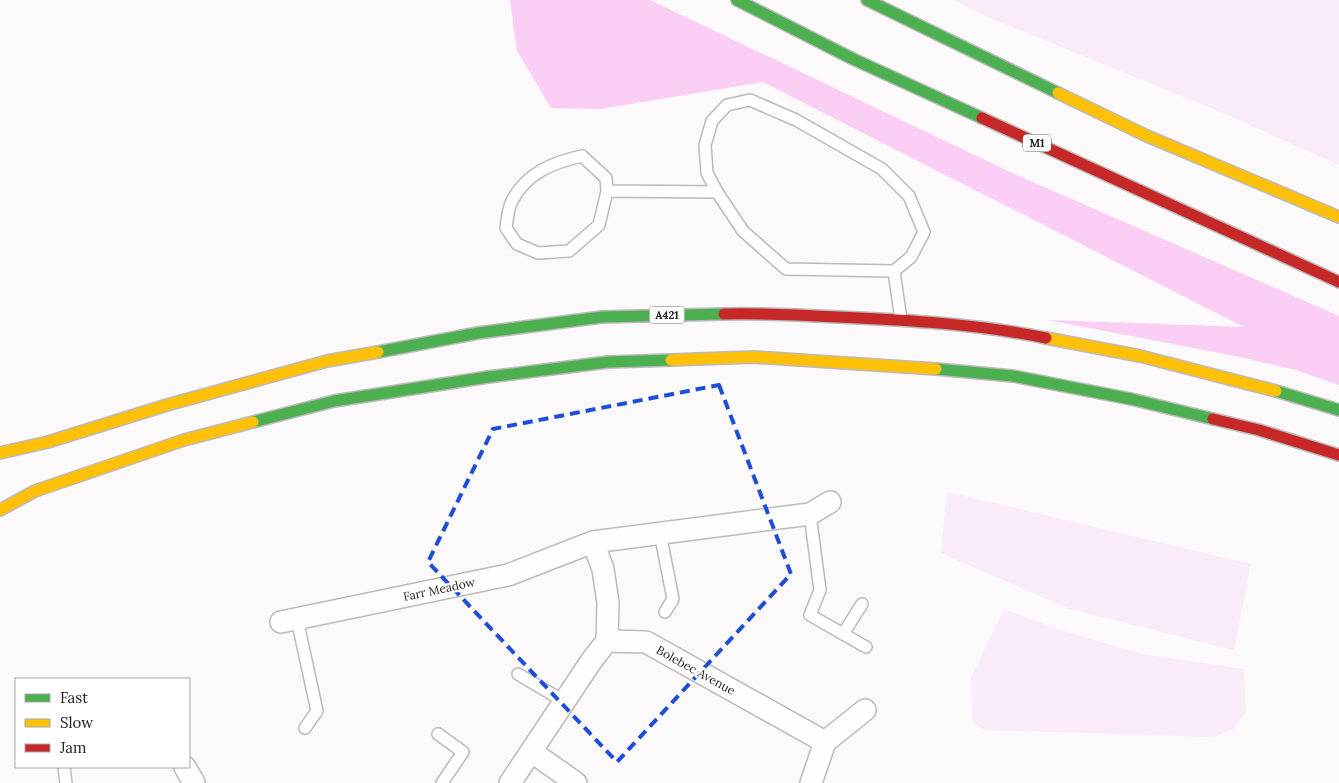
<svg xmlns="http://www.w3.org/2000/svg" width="1339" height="783" font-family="Lora,serif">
<rect width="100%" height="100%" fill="#fcf9fb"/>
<!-- green -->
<g fill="#faebf8">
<polygon points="953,0 1339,0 1339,165 1216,110 983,15"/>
<polygon points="947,492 1251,564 1234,650 1067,608 941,553"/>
<polygon points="1004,609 1054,628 1142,654 1244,669 1246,711 1235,728 1215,737 984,730 972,721 971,677"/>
</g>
<!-- forest -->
<polygon fill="#f9cdf4" points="510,0 650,0 1010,172 1339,316 1339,385 1296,370 1235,356 1048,320 1244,327 763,82 600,109 551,108 517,51"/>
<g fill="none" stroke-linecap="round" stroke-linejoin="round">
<defs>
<g id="lane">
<path d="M 607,191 L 606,178 L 582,156 C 554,162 526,173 512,201 C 508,208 507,220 506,228 L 517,244 L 538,253 L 569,251 L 599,225 L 607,191 L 717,192 L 743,231 L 786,269 L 894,271 L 901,320"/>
<polyline points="717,192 707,173 705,145 712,121 727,105 750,100 796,120 882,169 909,196 924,232 911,257 894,271"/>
<polyline points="810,514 820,590 810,615 866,647"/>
<polyline points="660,533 673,599 665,612"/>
<polyline points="297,619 317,711 305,728"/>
<polyline points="843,634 862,604"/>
<polyline points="518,674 565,702"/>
<polyline points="438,734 463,752 442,783"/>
<polyline points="64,767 66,783"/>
</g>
<g id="street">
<polyline points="593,542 603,569 608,603 607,641"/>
<polyline points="281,622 508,575 593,542 810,514 830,502"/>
<polyline points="532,752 576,783"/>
<polyline points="185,767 194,783"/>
<polyline points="510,783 592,660 607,641 646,642 825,742"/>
<polyline points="811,783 825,742 865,710"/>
</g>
<g id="fast">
<polyline points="737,0 853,59 982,118"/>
<polyline points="867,0 1058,93"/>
<polyline points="378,352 478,333 602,317 724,314"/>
<polyline points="936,369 1013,376 1131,399 1213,419"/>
<polyline points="1276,391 1339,410"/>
<polyline points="253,422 334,401 488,377 608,362 671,360"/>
</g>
<g id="slow">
<polyline points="1058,93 1147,136 1339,217"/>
<polyline points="1046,338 1140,356 1276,391"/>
<polyline points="671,360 753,357 936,369"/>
<polyline points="0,453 48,442 167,405 327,361 378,352"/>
<polyline points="0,510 35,491 184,440 253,422"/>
</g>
<g id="jam">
<polyline points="982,118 1339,282"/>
<path d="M 724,314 C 762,313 800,315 838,317 C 907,320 978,324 1046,338"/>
<polyline points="1213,419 1259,430 1339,455"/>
</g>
</defs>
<!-- lane casing -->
<use href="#lane" stroke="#bcb9bb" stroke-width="14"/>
<!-- street casing -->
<use href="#street" stroke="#bcb9bb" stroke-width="24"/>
<!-- fast casing -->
<use href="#fast" stroke="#bcb9bb" stroke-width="14"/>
<!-- slow casing -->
<use href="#slow" stroke="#bcb9bb" stroke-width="14"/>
<!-- jam casing -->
<use href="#jam" stroke="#bcb9bb" stroke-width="14"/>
<!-- lane -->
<use href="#lane" stroke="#fffefe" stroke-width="11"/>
<!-- street -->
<use href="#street" stroke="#fffefe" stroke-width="21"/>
<!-- fast -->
<use href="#fast" stroke="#4caf50" stroke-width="11"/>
<!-- slow -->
<use href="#slow" stroke="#ffc107" stroke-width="11"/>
<!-- jam -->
<use href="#jam" stroke="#c62828" stroke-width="11"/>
</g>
<!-- marked area -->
<path fill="none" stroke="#1d4ed8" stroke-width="4" stroke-dasharray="10 6" stroke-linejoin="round" d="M 719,385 L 791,574 L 617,762 L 428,562 L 493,429 Z"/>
<g text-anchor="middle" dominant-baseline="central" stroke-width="4.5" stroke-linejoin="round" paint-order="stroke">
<!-- shield labels -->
<g fill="#fff" stroke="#646364" stroke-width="1">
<rect x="1023" y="134.5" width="28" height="17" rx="4"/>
<rect x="649.5" y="306.5" width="35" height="17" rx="4"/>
</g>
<g font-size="11" font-weight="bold" fill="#222021">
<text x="1037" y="143">M1</text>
<text x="667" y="315">A421</text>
</g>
<!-- street labels -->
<g font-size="12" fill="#222021" stroke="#fff">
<text transform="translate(439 589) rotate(-12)">Farr Meadow</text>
<text transform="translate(696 670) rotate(29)">Bolebec Avenue</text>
</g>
</g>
<!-- legend -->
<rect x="15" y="678" width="175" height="90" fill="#ffffff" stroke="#a7a6a6"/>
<rect x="25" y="694" width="25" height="8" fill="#4caf50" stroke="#a7a6a6"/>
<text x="60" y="703" font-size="15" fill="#222021">Fast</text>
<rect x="25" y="719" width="25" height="8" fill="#ffc107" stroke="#a7a6a6"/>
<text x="60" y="728" font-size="15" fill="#222021">Slow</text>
<rect x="25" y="744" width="25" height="8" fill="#c62828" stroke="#a7a6a6"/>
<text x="60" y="753" font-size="15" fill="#222021">Jam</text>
</svg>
